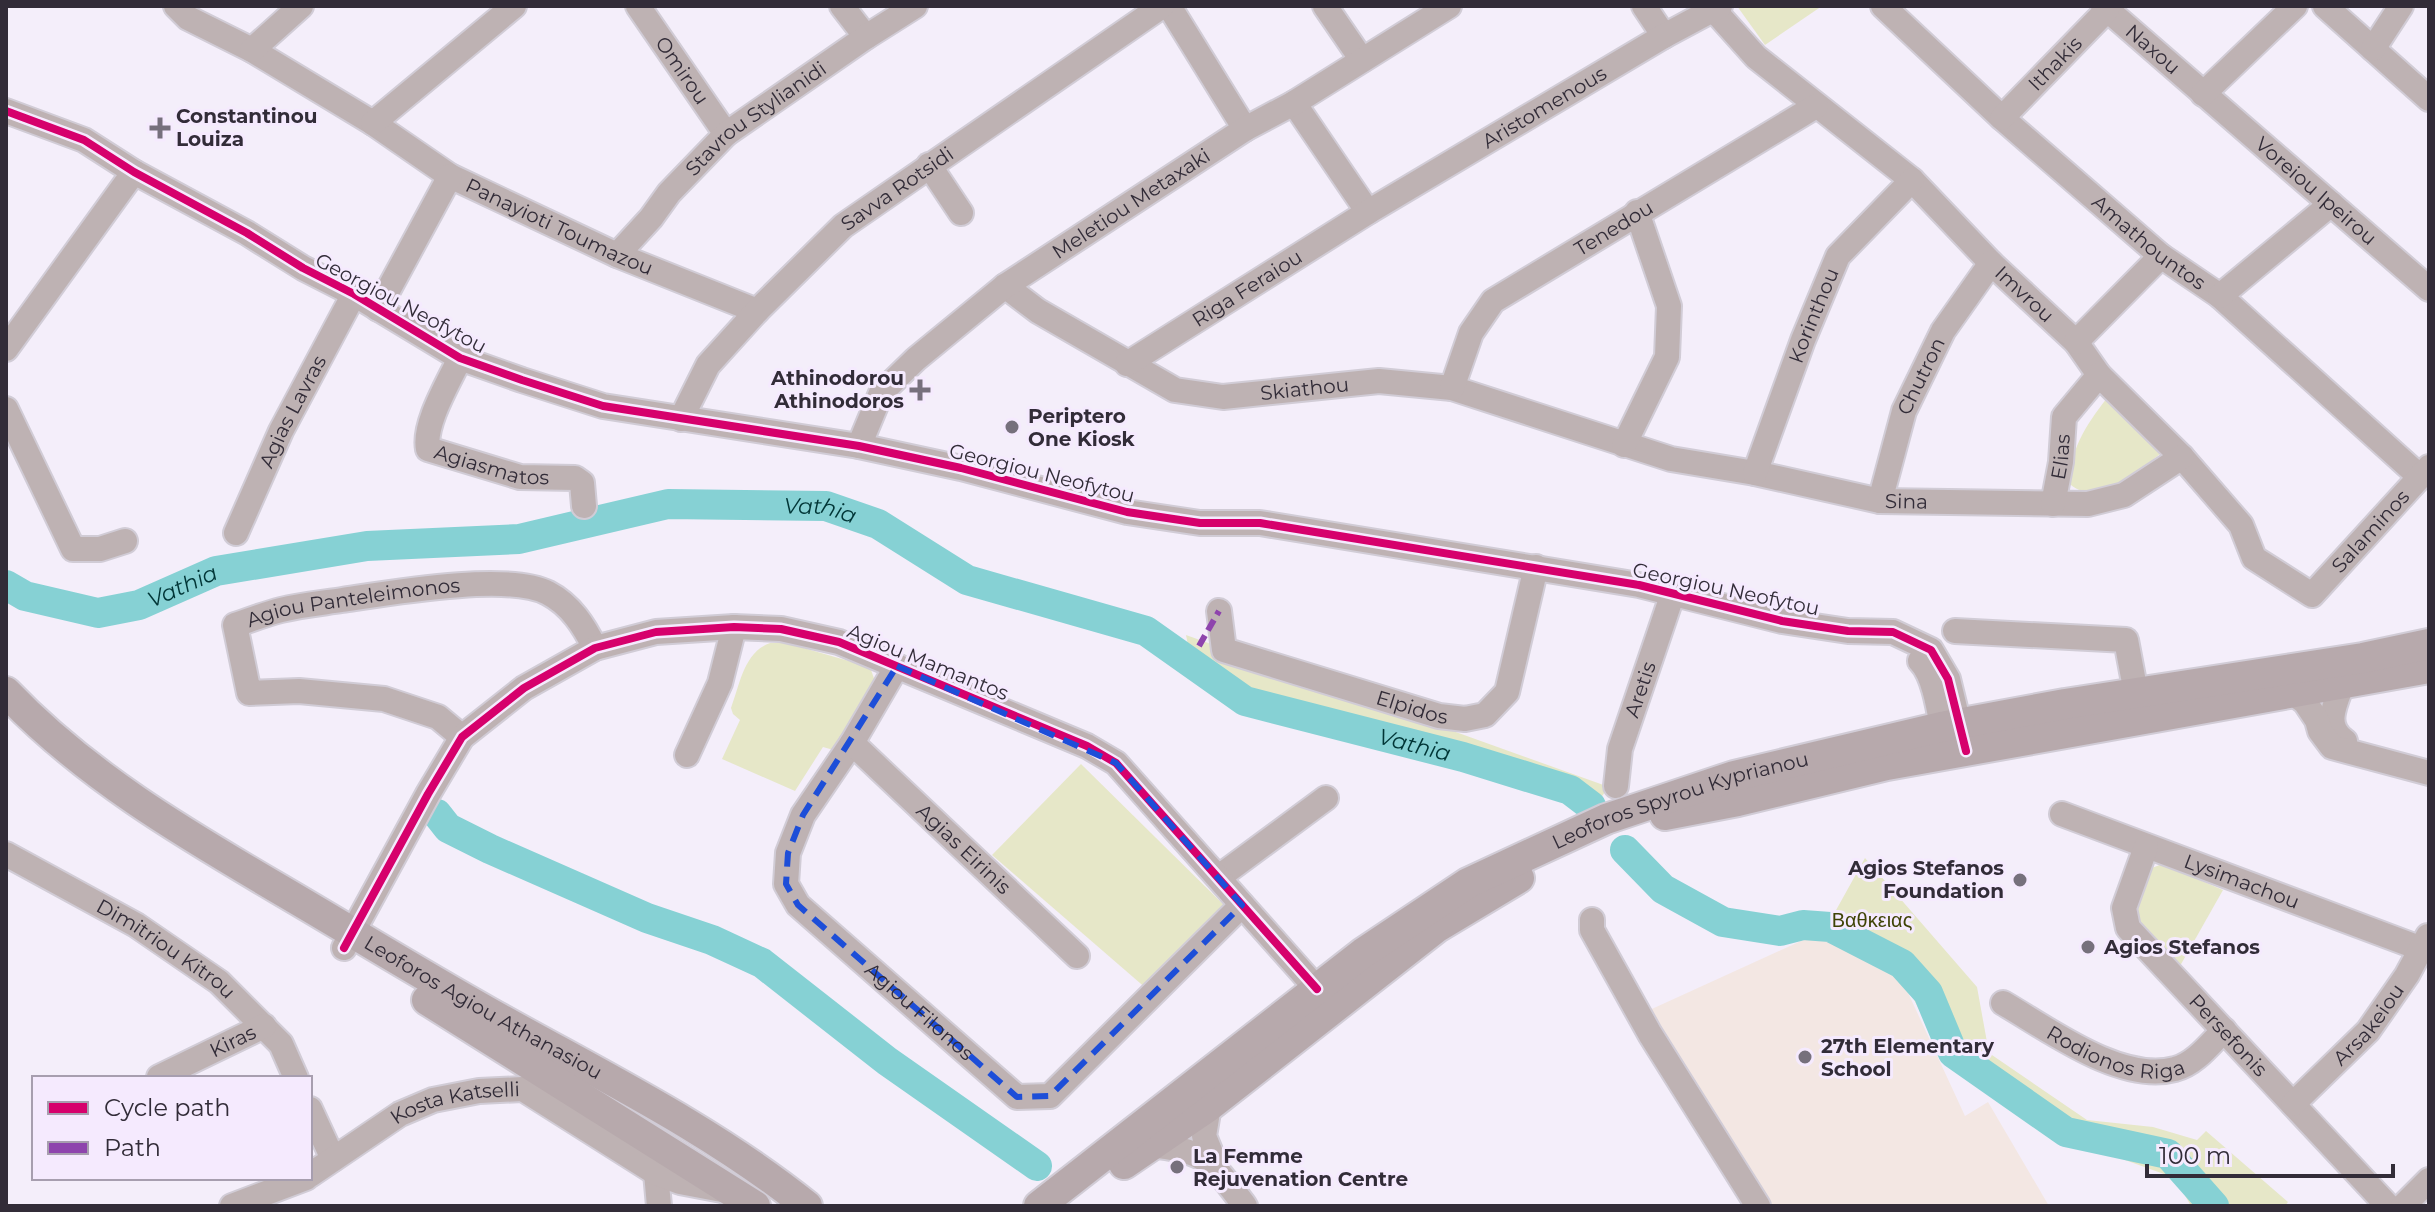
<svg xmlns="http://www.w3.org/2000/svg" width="2435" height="1212" font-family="Montserrat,sans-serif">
<rect width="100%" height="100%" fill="#f4eefa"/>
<!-- education -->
<polygon fill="#f3e7e3" points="1825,930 1904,984 1965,1116 1988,1102 2049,1206 1769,1206 1643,1013"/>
<!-- green -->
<g fill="#e6e7c8">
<polygon points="1737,6 1822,6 1765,45"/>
<path d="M 2111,393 L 2160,454 C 2140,470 2094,509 2069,483 C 2071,445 2089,421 2111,393 Z"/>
<polygon points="1186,635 1609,787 1599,800 1251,695 1190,655"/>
<path d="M 770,643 L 786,643 L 870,667 L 877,687 L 837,751 L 823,747 L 795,791 L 722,759 L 740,720 L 733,714 L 731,708 C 740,684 744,652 770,643 Z"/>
<polygon points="1081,764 1226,907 1148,990 992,855"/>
<polygon points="1865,858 1977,987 1989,1053 2087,1120 2153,1127 2197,1140 2206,1131 2288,1202 2285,1206 2191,1206 2175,1178 2061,1137 1947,1064 1907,986 1825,930"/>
<polygon points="2162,864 2223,890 2180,966 2139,929 2132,912 2147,870"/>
</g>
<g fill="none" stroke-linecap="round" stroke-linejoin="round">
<!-- river -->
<g stroke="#86d1d4" stroke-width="30">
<path id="s1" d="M 6,585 L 25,596 L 98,613 L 139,605 L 216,571 L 367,546 L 519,539 L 668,504 L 826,506 L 878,524 L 967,580 L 1146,631 L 1245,701 L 1463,757 L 1570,790 L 1591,806"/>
<polyline points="437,814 448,828 490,849 647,918 712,940 762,963 887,1061 1037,1166"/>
<polyline points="1625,850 1663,889 1723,922 1780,931 1803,925 1830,927 1902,964 1928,993 1953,1053 2066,1132 2168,1154 2214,1206"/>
</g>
<defs>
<g id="minor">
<path id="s2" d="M 176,6 L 188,18 L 252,50 L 373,123 L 450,176 L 617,255 L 757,311"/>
<path id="s3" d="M 638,6 L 726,134"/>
<polyline points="842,6 866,37"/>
<polyline points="1169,6 1245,129"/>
<polyline points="1325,6 1362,60"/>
<polyline points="1644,6 1664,36"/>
<path id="s4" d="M 1883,6 L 2002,118 L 2161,256 L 2220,296 L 2419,476"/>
<path id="s5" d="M 2103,6 L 2429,289"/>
<polyline points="2325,6 2429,99"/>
<path id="s6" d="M 1714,10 L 1756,57 L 1912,180 L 1991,263 L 2076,342 L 2099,375 L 2182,457 L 2241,525 L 2254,558 L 2312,595 L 2429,467"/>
<polyline points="2373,49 2401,6"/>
<polyline points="252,50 301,6"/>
<polyline points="2203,94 2295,6"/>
<polyline points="1294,103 1368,212"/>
<polyline points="6,111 84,140 134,172 247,233 303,268 354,294 460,358 522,380 603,406 859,446 961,468 1127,512 1200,523 1260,523 1639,585 1782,621 1848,631 1893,632 1931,650 1948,679 1963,741"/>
<path id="s7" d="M 2002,118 L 2107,10"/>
<polyline points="373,123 514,6"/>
<polyline points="929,165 961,213"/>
<path id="s8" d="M 617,255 L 651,218 L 669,193 L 726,134 L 866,37 L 915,6"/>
<path id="s9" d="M 1005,286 L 1038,311 L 1175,390 L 1223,397 L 1379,381 L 1452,388 L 1671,459 L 1755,473 L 1880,501 L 2088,504 L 2124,495 L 2182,457"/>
<polyline points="2220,296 2331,204"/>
<polyline points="378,309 450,176"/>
<polyline points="2076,342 2161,256"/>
<polyline points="6,349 134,172"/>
<path id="s10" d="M 460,358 C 449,382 423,424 428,449 L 520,477 L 575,478 L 582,483 L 584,506"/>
<path id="s11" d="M 1127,364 L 1368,212 L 1664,36 L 1720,6"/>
<path id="s12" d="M 1452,388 L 1471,333 L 1493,301 L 1816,106"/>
<polyline points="6,409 73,549 100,549 125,541"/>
<path id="s13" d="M 681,419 L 708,365 L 757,311 L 843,226 L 1162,6"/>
<polyline points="1624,445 1667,357 1669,306 1637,212"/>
<path id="s14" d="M 859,446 L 881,393 L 916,359 L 1005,286 L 1245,129 L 1294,103 L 1449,6"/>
<path id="s15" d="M 1755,473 L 1803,340 L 1838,256 L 1912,180"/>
<path id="s16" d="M 1880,501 L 1904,411 L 1943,331 L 1991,263"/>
<path id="s17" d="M 2053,504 L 2061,462 L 2064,417 L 2099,375"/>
<path id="s18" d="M 236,533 L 281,431 L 354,294"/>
<path id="s19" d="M 1219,611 L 1224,650 L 1439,716 L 1465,719 L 1485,715 L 1507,692 L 1536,567"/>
<polyline points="1955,631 2126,640 2136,693"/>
<path d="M 1920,661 C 1936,677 1940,719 1945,743"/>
<path id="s20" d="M 897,666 L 852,743 L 803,815 L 788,853 L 786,884 L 798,905 L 1017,1097 L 1050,1096 L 1242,905"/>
<path d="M 2342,685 C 2335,704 2323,727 2345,741"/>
<polyline points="2294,694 2305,702 2317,720 2320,731 2332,747 2429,773"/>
<path id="s21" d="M 462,737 L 438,717 L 384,699 L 299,691 L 249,693 L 235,625 C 250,620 265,614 281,610 C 301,605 322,603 342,600 C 389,593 508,572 548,593 C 571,605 584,626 595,648"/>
<path id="s22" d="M 852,743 L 1077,956"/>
<polyline points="687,755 720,683 734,627"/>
<path id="s23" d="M 1616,786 L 1620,749 L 1673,593"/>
<path id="s24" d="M 2062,814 L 2422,949"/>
<path id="s25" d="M 2146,847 L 2124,908 L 2128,928 L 2388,1206"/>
<path id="s26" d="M 6,854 L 136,925 L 219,982 L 281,1044 L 296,1078"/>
<polyline points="1219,877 1326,798"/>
<polyline points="1592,920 1592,930 1650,1034 1758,1206"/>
<polyline points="344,948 428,794 462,737 524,688 595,648 656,632 734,627 781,629 839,642 1087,746 1116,763 1317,989"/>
<path id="s27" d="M 2003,1003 C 2048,1029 2121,1084 2175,1069 C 2195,1064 2210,1044 2224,1030"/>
<path id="s28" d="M 159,1077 L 264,1026"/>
<path id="s29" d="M 2293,1104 L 2368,1031 L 2407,975 L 2428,936"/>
<polyline points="1209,1106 1204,1136 1217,1168"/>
<polyline points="310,1109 333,1159"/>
<path d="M 1150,1145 C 1209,1151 1210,1161 1245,1206"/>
<polyline points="656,1173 659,1206"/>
<path id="s30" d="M 310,1175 L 400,1114 L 433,1100 L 479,1091 L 523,1089 L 656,1173 L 680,1182 L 722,1190"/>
<polyline points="232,1206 306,1178"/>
<polyline points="2403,1206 2429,1180"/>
</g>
<g id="major">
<path id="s31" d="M 6,692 C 85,775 182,832 279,889 C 349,930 417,972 488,1012 C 596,1073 710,1128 807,1206"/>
<polyline points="1665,815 1738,801 1887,765 2429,668"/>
<polyline points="427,1000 755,1206"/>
<polyline points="1124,1164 1209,1106 1436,928 1519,878"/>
<path id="s32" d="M 1039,1206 L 1363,953 L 1468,883 L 1606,819 L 1734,776 L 1941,727 L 2065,704 L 2363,658 L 2429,644"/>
</g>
</defs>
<!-- minor casing -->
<use href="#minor" stroke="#d1ccd6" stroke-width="28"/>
<!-- major casing -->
<use href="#major" stroke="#d1ccd6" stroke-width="34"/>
<!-- minor -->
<use href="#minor" stroke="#beb2b3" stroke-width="24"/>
<!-- major -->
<use href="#major" stroke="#b7a9ac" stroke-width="30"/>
<!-- quiet -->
<polyline stroke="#8e44ad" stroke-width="6" stroke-dasharray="12 6" stroke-linecap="butt" points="1199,646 1219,611"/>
<defs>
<g id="cycleway">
<polyline points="6,111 84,140 134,172 247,233 303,268 354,294 460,358 522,380 603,406 859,446 961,468 1127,512 1200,523 1260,523 1639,585 1782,621 1848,631 1893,632 1931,650 1948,679 1966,751"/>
<polyline points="344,948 428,794 462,737 524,688 595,648 656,632 734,627 781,629 839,642 1087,746 1116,763 1317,989"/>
</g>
</defs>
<!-- cycleway casing -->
<use href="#cycleway" stroke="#f5eafe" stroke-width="13"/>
<!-- cycleway -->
<use href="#cycleway" stroke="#d6006c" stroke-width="8"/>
</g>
<!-- marked area -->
<path fill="none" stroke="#1d4ed8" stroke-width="6" stroke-dasharray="16 10" stroke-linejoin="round" d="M 897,666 L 1116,763 L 1242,905 L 1050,1096 L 1017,1097 L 798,905 L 786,884 L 788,853 L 803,815 Z"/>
<!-- markers -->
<g fill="#76707c" stroke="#f5eafe" stroke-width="3">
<path d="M156 116h8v8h8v8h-8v8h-8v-8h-8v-8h8z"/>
<path d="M916 378h8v8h8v8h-8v8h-8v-8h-8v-8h8z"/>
<circle cx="1012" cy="427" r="8"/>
<circle cx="2020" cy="880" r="8"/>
<circle cx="2088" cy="947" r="8"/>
<circle cx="1805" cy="1057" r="8"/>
<circle cx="1177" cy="1167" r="8"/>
</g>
<g text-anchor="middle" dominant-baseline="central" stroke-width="6" stroke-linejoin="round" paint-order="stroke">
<!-- street labels -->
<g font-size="20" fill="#322c38" stroke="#f5eafe">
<text stroke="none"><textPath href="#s5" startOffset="66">Naxou</textPath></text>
<text stroke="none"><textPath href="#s7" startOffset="76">Ithakis</textPath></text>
<text stroke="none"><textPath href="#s3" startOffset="78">Omirou</textPath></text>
<text stroke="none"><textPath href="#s11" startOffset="490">Aristomenous</textPath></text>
<text stroke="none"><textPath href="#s8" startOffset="196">Stavrou Stylianidi</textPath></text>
<text stroke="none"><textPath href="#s13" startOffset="320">Savva Rotsidi</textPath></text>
<text stroke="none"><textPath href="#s5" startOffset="282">Voreiou Ipeirou</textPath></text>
<text stroke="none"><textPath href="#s14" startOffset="372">Meletiou Metaxaki</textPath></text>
<text stroke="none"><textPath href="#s2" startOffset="444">Panayioti Toumazou</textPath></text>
<text stroke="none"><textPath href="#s12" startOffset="238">Tenedou</textPath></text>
<text stroke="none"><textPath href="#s4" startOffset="356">Amathountos</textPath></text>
<text stroke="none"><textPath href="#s11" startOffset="142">Riga Feraiou</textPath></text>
<text stroke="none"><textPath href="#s6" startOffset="422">Imvrou</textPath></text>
<text transform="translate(401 303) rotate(28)">Georgiou Neofytou</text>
<text stroke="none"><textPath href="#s15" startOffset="168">Korinthou</textPath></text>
<text stroke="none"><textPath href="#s16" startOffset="132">Chutron</textPath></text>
<text stroke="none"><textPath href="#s9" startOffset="330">Skiathou</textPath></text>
<text stroke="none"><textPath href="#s18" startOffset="134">Agias Lavras</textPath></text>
<text stroke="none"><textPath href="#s17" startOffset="48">Elias</textPath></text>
<text stroke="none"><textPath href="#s10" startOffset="164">Agiasmatos</textPath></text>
<text transform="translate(1042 473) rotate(14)">Georgiou Neofytou</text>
<text stroke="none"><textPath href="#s9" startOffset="948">Sina</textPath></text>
<text stroke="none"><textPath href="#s6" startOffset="930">Salaminos</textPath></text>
<text transform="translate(1726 589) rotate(12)">Georgiou Neofytou</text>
<text stroke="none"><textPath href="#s21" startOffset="414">Agiou Panteleimonos</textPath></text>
<text transform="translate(928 662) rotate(22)">Agiou Mamantos</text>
<text stroke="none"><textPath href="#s23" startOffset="100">Aretis</textPath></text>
<text stroke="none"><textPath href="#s19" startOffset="236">Elpidos</textPath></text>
<text stroke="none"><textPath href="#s32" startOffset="766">Leoforos Spyrou Kyprianou</textPath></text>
<text stroke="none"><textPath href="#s22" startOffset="154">Agias Eirinis</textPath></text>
<text stroke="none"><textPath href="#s24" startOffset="192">Lysimachou</textPath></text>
<text stroke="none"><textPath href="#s26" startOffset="186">Dimitriou Kitrou</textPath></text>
<text stroke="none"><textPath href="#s31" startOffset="574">Leoforos Agiou Athanasiou</textPath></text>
<text stroke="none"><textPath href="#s20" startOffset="434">Agiou Filonos</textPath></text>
<text stroke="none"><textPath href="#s29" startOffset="110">Arsakeiou</textPath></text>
<text stroke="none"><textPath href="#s25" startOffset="232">Persefonis</textPath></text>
<text stroke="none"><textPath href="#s28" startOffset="82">Kiras</textPath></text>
<text stroke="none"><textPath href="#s27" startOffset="126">Rodionos Riga</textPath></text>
<text stroke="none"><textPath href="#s30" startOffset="166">Kosta Katselli</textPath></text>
</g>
<!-- poi labels -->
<g font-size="20" font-weight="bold" fill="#322c38" stroke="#f5eafe" text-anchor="start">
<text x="176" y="116">Constantinou<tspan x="176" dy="23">Louiza</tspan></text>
<text x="904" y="378" text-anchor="end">Athinodorou<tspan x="904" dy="23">Athinodoros</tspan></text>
<text x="1028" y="416">Periptero<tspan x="1028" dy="23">One Kiosk</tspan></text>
<text x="2004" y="868" text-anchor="end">Agios Stefanos<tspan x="2004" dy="23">Foundation</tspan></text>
<text x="2104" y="947">Agios Stefanos</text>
<text x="1821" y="1046">27th Elementary<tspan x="1821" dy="23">School</tspan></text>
<text x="1193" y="1156">La Femme<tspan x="1193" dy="23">Rejuvenation Centre</tspan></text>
</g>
<!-- park labels -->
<g font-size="20" fill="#3f4306" stroke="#f5eafe">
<text x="1872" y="920">Βαθκειας</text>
</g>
<!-- water labels -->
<g font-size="22" font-style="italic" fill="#003536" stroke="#f5eafe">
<text stroke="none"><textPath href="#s1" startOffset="834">Vathia</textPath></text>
<text stroke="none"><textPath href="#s1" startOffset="186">Vathia</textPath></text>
<text stroke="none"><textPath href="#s1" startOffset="1482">Vathia</textPath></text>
</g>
</g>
<!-- border -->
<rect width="2435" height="1212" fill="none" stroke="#322c38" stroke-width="16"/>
<!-- legend -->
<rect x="32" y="1076" width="280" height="104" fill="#f5eafe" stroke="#a79eaf" stroke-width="2"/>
<rect x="48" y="1102" width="40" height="12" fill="#d6006c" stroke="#a79eaf" stroke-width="2"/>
<text x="104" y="1116" font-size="24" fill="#322c38">Cycle path</text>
<rect x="48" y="1142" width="40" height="12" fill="#8e44ad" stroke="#a79eaf" stroke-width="2"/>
<text x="104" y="1156" font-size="24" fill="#322c38">Path</text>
<!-- scale -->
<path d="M2147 1164v12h246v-12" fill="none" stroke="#322c38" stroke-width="4"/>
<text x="2159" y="1164" font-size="24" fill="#322c38" stroke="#f5eafe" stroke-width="6" paint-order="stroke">100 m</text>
</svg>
